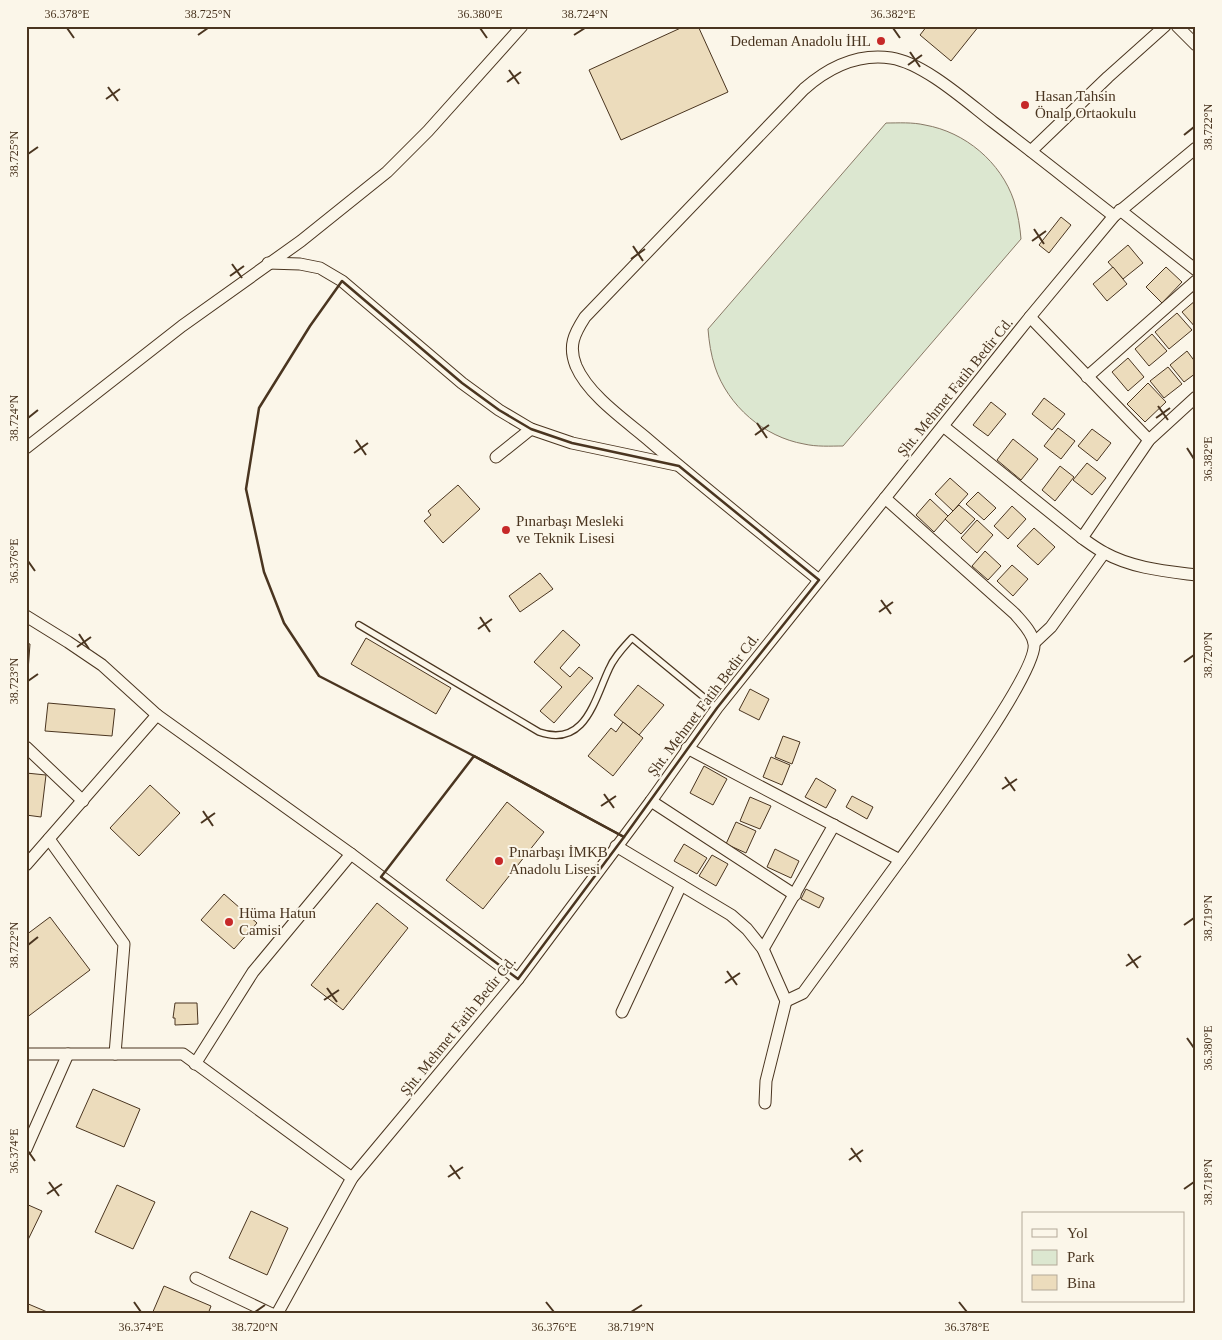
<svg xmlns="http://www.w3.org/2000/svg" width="1222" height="1340" font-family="'Times New Roman',serif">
<rect width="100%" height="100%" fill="#fbf6e9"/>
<!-- green -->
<path fill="#dce7d0" stroke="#887966" d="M 886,123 C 899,123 912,122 925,125 C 965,132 1001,162 1014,201 C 1018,214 1020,227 1021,239 L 843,446 C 830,446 817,447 804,444 C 764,437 728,406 715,367 C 711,355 709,342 708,329 Z"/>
<!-- building -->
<g fill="#ecdcbc" stroke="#4a3520">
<polygon points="685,26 698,26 728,92 621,140 589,70"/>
<polygon points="927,26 979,26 951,61 920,35"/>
<polygon points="1061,217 1071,225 1049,253 1039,245"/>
<polygon points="1128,245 1143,263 1123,279 1108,262"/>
<polygon points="1113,267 1127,284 1107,301 1093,284"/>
<polygon points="1166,267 1182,282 1162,303 1146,287"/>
<polygon points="1196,300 1196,328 1182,312"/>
<polygon points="1177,313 1192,330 1169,349 1155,332"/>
<polygon points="1152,334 1167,351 1149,366 1135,349"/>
<polygon points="1187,351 1196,363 1196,373 1184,382 1170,365"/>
<polygon points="1128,358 1144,377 1128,391 1112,372"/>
<polygon points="1168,367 1182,384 1164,398 1150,381"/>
<polygon points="1148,383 1166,402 1145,422 1127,404"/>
<polygon points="1044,398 1065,414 1052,430 1032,414"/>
<polygon points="991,402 1006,414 988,436 973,425"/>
<polygon points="1058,428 1075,441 1061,459 1044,446"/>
<polygon points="1092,429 1111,443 1097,461 1078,446"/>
<polygon points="1013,439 1038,459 1021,480 997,460"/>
<polygon points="1087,463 1106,478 1092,495 1073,480"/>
<polygon points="1060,466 1074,477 1055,501 1042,490"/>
<polygon points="950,478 968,494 953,511 935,494"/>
<polygon points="458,485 480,509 443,543 424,521 431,515 428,511"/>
<polygon points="978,492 996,508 984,520 966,504"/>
<polygon points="930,499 948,516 934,532 916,515"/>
<polygon points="959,505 975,519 961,534 945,519"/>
<polygon points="1012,506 1026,519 1008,539 994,526"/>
<polygon points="977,520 993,535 977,553 961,538"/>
<polygon points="1034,528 1055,547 1038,565 1017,546"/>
<polygon points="985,551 1001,566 988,580 972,566"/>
<polygon points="1012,565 1028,579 1013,596 997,581"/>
<polygon points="540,573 553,589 520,612 509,596"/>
<polygon points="563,630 580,645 560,668 570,677 579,667 593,678 554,723 540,711 562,687 534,662"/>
<polygon points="366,638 451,688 436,714 351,664"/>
<polygon points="26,643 30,644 28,671 26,671"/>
<polygon points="638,685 664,705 639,735 614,715"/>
<polygon points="750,689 769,699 759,720 739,710"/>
<polygon points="48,703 115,709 112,736 45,731"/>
<polygon points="623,722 643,738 613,776 588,756 611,728 616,732"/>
<polygon points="783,736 800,742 792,764 775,757"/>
<polygon points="771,757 790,765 782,785 763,777"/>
<polygon points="704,766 727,779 713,805 690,793"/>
<polygon points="26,773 46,775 41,817 26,815"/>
<polygon points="816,778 836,790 826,808 805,797"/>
<polygon points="150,785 180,813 139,856 110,828"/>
<polygon points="852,796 873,807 867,819 846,807"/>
<polygon points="750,797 771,806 760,829 740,821"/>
<polygon points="507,802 544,832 483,909 446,880"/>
<polygon points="736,822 756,831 746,853 726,844"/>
<polygon points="684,844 707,858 697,874 674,861"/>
<polygon points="775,849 799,861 791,878 767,867"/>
<polygon points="712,855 728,864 716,886 699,876"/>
<polygon points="806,889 824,898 819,908 801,899"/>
<polygon points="224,894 257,923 234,949 201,920"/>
<polygon points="377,903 408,928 343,1010 311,985"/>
<polygon points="50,917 90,970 26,1018 26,935"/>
<polygon points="175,1003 197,1003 198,1024 175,1025 175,1018 173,1018"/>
<polygon points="93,1089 140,1109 124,1147 76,1127"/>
<polygon points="117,1185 155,1202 133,1249 95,1232"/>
<polygon points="26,1204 42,1211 26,1244"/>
<polygon points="251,1211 288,1228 267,1275 229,1258"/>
<polygon points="164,1286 211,1306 208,1314 152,1314"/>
<polygon points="26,1303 52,1314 26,1314"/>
</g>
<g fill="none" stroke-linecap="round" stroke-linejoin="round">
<defs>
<path id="lane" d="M 359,625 L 539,732 C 585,748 594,701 609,669 C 614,657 623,648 632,638 L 717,708"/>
<g id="street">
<polyline points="1177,26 1196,45"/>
<polyline points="1031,151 1108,77 1165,26"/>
<polyline points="1120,210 1196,270"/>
<polyline points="268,263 300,264 320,268 342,281 462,383 499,410 531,429 572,443 676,465"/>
<polyline points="1030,317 1149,440"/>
<polyline points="1087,377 1196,281"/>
<path d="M 943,426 L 1082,538 C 1089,543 1097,549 1105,553 C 1132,568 1165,571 1196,575"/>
<polyline points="26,448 182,326 301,241 387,172 428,131 522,26"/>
<polyline points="496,457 531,429"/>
<polyline points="1082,538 1149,440 1196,397"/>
<path d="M 819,580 C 761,533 702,486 645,437 C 622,418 588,394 576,366 C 568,346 574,334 585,317 L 804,89 C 829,67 857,53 891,58 C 924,63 967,102 993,122 C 1034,153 1074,185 1114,216"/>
<polyline points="26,616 68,642 102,665 157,715 351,854 518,979"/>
<polyline points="1034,643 1051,627 1104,553"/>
<polyline points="26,747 83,801"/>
<path d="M 687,748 L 900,860 C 923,828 1039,672 1034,643 C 1032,632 1022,622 1015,614 L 885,498"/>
<polyline points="651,801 795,895"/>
<polyline points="49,839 124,944 115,1054"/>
<polyline points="616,846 731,915 747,929 763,949 786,1001 766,1081 765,1103"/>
<polyline points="26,865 157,715"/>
<polyline points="763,949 834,825"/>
<polyline points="786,1001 803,993 900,860"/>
<polyline points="622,1012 681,885"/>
<polyline points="26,1054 183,1054 352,1178"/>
<polyline points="195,1064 253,972 351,854"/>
<polyline points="26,1149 68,1054"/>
<polyline points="196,1278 272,1314"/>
<polyline points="277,1314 352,1178 518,979 651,801 717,708 1030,317 1114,216 1196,148"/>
</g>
</defs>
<!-- lane casing -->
<use href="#lane" stroke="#4a3520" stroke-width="8"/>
<!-- street casing -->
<use href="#street" stroke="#4a3520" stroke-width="13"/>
<!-- lane -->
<use href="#lane" stroke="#fbf6e9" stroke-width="5.5"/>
<!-- street -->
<use href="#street" stroke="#fbf6e9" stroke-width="11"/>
<!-- wall -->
<g stroke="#4a3520" stroke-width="2.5">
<polygon points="342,281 462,383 499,410 531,429 572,443 679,466 819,580 717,708 624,837 474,756 319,676 284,623 264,572 246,489 259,408 310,326"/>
<polygon points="474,756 624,837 518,979 381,877"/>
</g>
</g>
<!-- ticks -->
<path fill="none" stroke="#4a3520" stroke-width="2" d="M 67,28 L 74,38M 480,28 L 487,38M 893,28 L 900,38M 198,35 L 208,28M 574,35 L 585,28M 910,52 L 920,67M 908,65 L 922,55M 509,70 L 519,84M 507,82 L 521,72M 108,87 L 118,101M 106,99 L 120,89M 1184,135 L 1194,127M 28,154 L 38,147M 1034,229 L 1044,244M 1032,241 L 1046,231M 633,246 L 643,261M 631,259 L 645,249M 232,264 L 242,278M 230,276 L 244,266M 1158,406 L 1168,420M 28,418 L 38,410M 1156,418 L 1170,408M 757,423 L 767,438M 755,435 L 769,425M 356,440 L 366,455M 1187,448 L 1194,459M 354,453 L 368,443M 28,561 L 35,571M 881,600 L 891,614M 879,612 L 893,602M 480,617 L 490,632M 478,629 L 492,619M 79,634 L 89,649M 77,647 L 91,637M 1184,662 L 1194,655M 28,681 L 38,674M 1005,777 L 1015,791M 1002,789 L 1017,779M 604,794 L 614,808M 601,806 L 616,796M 203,811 L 213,826M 201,823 L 215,813M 1184,925 L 1194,918M 28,945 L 38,937M 1128,954 L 1138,968M 1126,966 L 1141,956M 727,971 L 737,985M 725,983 L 740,973M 327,988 L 337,1002M 324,1000 L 339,990M 1187,1038 L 1194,1048M 851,1148 L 861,1162M 28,1151 L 35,1161M 849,1160 L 863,1150M 450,1165 L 460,1179M 448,1177 L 463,1167M 49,1182 L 59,1196M 1184,1189 L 1194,1182M 47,1194 L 62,1184M 134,1302 L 141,1312M 546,1302 L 554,1312M 959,1302 L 967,1312M 255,1312 L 265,1305M 631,1312 L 642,1305"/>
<!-- markers -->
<g fill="#c62828" stroke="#fbf6e9" stroke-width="2">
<circle cx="881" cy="41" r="5"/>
<circle cx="1025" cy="105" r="5"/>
<circle cx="506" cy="530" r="5"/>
<circle cx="499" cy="861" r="5"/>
<circle cx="229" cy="922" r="5"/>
</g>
<g text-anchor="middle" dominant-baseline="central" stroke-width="4" stroke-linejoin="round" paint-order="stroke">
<!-- poi labels -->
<g font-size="15" fill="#4a3520" stroke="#fbf6e9" text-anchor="start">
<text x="871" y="41" text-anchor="end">Dedeman Anadolu İHL</text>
<text x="1035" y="96">Hasan Tahsin<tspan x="1035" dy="17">Önalp Ortaokulu</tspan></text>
<text x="516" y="521">Pınarbaşı Mesleki<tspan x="516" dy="17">ve Teknik Lisesi</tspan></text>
<text x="509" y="852">Pınarbaşı İMKB<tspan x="509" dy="17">Anadolu Lisesi</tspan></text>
<text x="239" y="913">Hüma Hatun<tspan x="239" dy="17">Camisi</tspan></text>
</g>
<!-- street labels -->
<g font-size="15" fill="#4a3520" stroke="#fbf6e9">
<text transform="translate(955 387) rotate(-51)">Şht. Mehmet Fatih Bedir Cd.</text>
<text transform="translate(703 705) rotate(-53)">Şht. Mehmet Fatih Bedir Cd.</text>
<text transform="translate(458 1026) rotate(-51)">Şht. Mehmet Fatih Bedir Cd.</text>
</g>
</g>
<!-- border -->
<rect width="1222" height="1340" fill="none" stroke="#fbf6e9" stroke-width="55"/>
<!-- legend -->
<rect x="1022" y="1212" width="162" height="90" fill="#fbf6e9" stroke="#b4a999"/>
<rect x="1032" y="1229" width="25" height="8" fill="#fbf6e9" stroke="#b4a999"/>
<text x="1067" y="1238" font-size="15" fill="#4a3520">Yol</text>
<rect x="1032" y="1250" width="25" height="15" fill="#dce7d0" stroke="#b4a999"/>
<text x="1067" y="1262" font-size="15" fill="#4a3520">Park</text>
<rect x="1032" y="1275" width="25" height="15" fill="#ecdcbc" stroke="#b4a999"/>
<text x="1067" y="1288" font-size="15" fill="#4a3520">Bina</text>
<rect x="28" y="28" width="1166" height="1284" fill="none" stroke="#4a3520" stroke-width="2"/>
<g font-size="12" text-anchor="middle" fill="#4a3520">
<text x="67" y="18">36.378°E</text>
<text x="208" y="18">38.725°N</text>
<text x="480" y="18">36.380°E</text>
<text x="585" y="18">38.724°N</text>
<text x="893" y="18">36.382°E</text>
<text transform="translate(1208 127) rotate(-90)" y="4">38.722°N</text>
<text transform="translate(14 154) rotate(-90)" y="4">38.725°N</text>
<text transform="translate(14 418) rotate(-90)" y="4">38.724°N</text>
<text transform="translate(1208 459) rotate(-90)" y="4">36.382°E</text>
<text transform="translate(14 561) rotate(-90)" y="4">36.376°E</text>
<text transform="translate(1208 655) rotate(-90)" y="4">38.720°N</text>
<text transform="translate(14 681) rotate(-90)" y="4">38.723°N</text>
<text transform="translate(1208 918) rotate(-90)" y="4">38.719°N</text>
<text transform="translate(14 945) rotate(-90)" y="4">38.722°N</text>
<text transform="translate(1208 1048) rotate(-90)" y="4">36.380°E</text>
<text transform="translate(14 1151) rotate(-90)" y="4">36.374°E</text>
<text transform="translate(1208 1182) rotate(-90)" y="4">38.718°N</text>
<text x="141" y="1331">36.374°E</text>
<text x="255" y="1331">38.720°N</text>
<text x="554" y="1331">36.376°E</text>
<text x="631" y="1331">38.719°N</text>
<text x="967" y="1331">36.378°E</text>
</g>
</svg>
